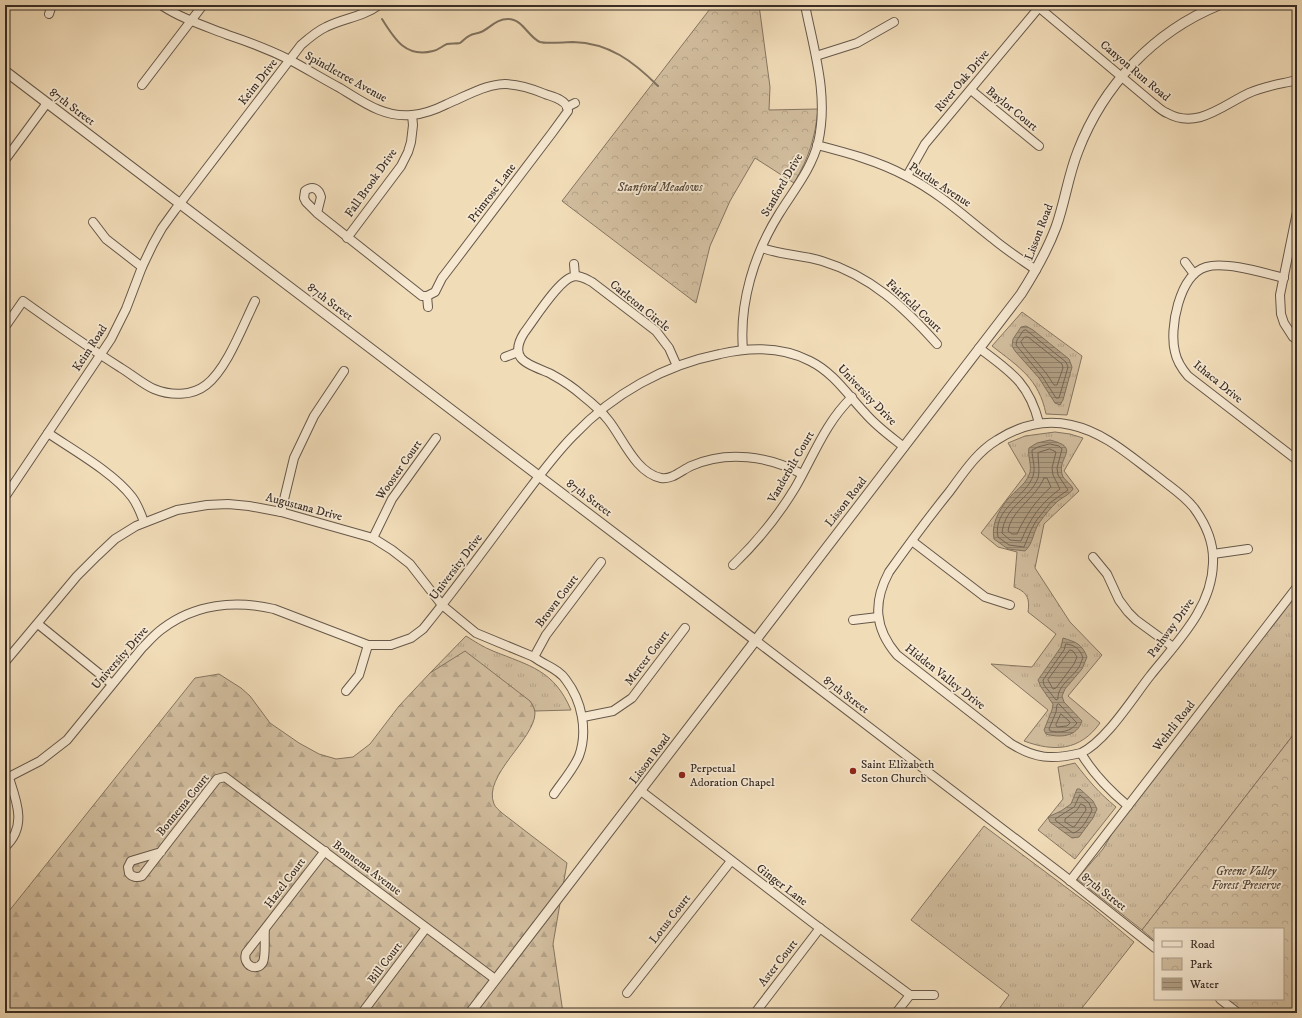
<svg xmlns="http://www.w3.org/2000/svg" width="1302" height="1018" font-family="'IM FELL DW Pica',serif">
<defs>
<pattern id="grass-tufts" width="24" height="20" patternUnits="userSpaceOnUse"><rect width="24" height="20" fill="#d2be9f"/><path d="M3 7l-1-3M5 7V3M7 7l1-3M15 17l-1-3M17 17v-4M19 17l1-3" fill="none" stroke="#b5a389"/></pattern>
<pattern id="forest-firs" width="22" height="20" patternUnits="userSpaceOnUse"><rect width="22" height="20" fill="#d2be9f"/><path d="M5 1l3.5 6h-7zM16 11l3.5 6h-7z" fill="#b5a389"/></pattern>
<pattern id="park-crowns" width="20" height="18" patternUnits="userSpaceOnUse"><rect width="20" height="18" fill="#d2be9f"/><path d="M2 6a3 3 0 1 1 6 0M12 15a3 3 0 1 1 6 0" fill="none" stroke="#b5a389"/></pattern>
<pattern id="water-rules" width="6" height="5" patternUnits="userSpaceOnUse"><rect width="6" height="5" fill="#b2a086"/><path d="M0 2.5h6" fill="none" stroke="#92836d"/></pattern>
</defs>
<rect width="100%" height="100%" fill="#f1dcb8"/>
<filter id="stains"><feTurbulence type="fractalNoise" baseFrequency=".005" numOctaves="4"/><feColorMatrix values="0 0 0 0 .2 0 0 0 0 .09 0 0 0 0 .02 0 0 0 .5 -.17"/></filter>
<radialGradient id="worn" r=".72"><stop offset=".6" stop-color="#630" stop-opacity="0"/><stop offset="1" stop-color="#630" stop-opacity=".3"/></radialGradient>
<!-- grass -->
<g fill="url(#grass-tufts)" stroke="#857562">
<path d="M 1022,312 L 1082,356 L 1067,415 L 1046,414 C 1039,379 1019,367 992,346 Z"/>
<path d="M 1055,432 L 1070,434 L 1083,438 L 1064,471 L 1079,491 L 1044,524 L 1035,568 L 1070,622 L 1102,655 L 1068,696 L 1100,723 C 1080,751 1054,752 1024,741 L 1048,710 L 991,664 L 1032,667 L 1056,634 L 1028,612 C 1030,598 1027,592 1014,587 L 1017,552 L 998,547 L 981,533 L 1026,474 L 1008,443 L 1025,436 Z"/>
<polygon points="1297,587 1297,730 1142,930 1077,879 1103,849 1128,806"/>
<path d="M 466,636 C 474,641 483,647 493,651 C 530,666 554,670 571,710 L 535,711 L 530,701 L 430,673 Z"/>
<path d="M 1075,763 C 1089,781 1098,792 1116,807 L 1075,859 L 1038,830 L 1063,799 L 1058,767 Z"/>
<polygon points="984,826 1091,906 1134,942 1078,1013 996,1013 1009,995 911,920"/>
</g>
<!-- forest -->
<path fill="url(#forest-firs)" stroke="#857562" d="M 465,651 L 530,701 C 532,704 535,709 535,713 C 535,739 482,776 494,804 C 495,807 499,810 502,813 L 567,863 L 553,944 L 563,1013 L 5,1013 L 5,916 L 195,678 L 219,674 L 241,688 L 250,696 L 270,723 L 299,743 L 319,754 L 336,759 L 353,757 L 370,744 L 399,706 L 430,673 Z"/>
<!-- park -->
<g fill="url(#park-crowns)" stroke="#857562">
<path d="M 713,5 L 759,5 L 770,87 L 769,110 L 818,109 C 815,139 809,157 794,183 L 755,158 L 730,201 L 710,246 L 696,303 L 562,201 Z"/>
<polygon points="1297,730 1297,1013 1244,1013 1226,999 1283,999 1283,929 1155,929 1155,941 1142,930"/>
</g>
<!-- water -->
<g fill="url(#water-rules)" stroke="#81725f">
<polygon points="1026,326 1033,330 1069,359 1072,367 1063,400 1060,405 1055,403 1039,378 1015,351 1012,346 1013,339 1021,327"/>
<path d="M 1050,440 C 1082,448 1057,457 1062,474 C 1063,480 1071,483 1073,489 C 1069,495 1063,497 1058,501 C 1051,507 1045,515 1039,523 C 1033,532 1033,544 1025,551 L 1008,549 L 994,539 C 991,524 999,510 1008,499 C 1015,491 1025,485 1029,475 C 1033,467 1027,456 1029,448 L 1037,443 Z"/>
<path d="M 1063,638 C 1076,642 1082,644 1087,657 L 1082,669 L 1065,689 L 1062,696 L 1064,702 L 1082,721 C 1077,737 1060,738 1046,734 L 1044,730 L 1052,710 L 1053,704 L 1041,687 L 1038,680 L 1061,647 Z"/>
<polygon points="1077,789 1080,789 1093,801 1097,809 1093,818 1079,837 1072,838 1050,822 1048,817 1061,811 1071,804"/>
</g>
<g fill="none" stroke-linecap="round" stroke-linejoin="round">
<!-- shore -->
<g stroke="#756656" stroke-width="1">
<polygon points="1026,330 1066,362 1068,367 1059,398 1056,398 1042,376 1016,345 1017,340 1023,331"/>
<polygon points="1025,337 1028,337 1062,364 1063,368 1057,385 1054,385 1046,373 1023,346 1021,342"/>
<path d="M 1050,444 L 1059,446 L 1062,449 L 1057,468 L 1058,475 L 1068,490 L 1051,502 L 1036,521 L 1031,530 L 1024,547 L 1009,545 L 998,537 C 992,509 1027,496 1033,476 C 1036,467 1032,459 1032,450 L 1038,447 Z"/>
<path d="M 1050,449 L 1056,452 L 1052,468 L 1053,475 L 1060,489 C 1040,504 1031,517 1021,541 L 1010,540 L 1002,533 C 1005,505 1030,499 1038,478 C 1040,470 1038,461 1038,453 Z"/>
<path d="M 1044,478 L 1047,478 L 1051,487 C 1036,500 1025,516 1017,534 L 1012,534 L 1008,531 C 1011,510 1036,498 1044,478 Z"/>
<path d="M 1066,644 C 1075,645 1080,649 1083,658 C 1081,661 1081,664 1079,667 C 1073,677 1057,686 1058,699 L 1056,700 L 1044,685 L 1043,680 L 1064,650 Z"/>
<polygon points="1070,650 1073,651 1077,657 1074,664 1056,688 1053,689 1048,680"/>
<path d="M 1059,704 L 1077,723 C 1071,732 1060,733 1050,731 L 1049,729 L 1056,712 L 1057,705 Z"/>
<polygon points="1061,714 1069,721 1070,723 1067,726 1057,727 1056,725"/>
<path d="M 1080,795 L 1089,803 L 1092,810 C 1089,817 1081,832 1073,833 L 1056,821 L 1055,819 L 1074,807 Z"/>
<polygon points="1081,804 1085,806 1086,810 1075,826 1073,827 1065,822 1065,819 1077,810"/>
</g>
<!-- stream -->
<path stroke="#81725f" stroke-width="2" d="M 382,19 C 395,40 406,58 433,51 C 439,50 442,46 447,44 C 451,43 456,44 460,43 C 463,41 466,37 469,36 C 473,33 477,34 481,32 C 490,28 496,19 508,19 C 523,19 528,37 540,42 C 546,44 565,42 573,42 C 609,43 633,61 658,86"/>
<defs>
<g id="minor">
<path d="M 161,5 C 182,19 205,26 228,35 C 249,42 270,50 290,60 C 307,69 323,79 340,88 C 363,102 384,118 412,115 C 424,114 437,109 447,104 C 488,86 500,75 545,94 C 553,97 564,99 567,107"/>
<path d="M 1036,5 L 1154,104 C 1158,107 1162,111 1167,113 C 1197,130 1223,105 1249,93 C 1264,86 1281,84 1297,80"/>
<polyline points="49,14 52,5"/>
<polyline points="816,56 857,43 894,22"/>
<polyline points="142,85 203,5"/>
<polyline points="971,90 1039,146"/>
<polyline points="567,107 575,103"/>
<path d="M 817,145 C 848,153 878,161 906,176 C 938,192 964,216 992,238 C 1006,250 1022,260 1036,270"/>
<polyline points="5,160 47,103"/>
<polyline points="907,176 925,144 1041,5"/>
<polyline points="1297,212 1280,295 1281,314 1284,323 1293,337 1297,340"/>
<path d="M 317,213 L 306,202 L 304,198 L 305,191 C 313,185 319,189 321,197 L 317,213 L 422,296 L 427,296 L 435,292 L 442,278 L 455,261 L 552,133 L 568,111 L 567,107"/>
<polyline points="93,222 106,239 142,267"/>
<polyline points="347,238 401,166 408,152 411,142 413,125 412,115"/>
<path d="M 762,248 C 781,255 802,255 822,261 C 871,276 904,307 937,344"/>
<polyline points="1185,262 1194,274"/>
<polyline points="574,264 575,276"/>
<path d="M 1284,278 C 1264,273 1225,261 1206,267 C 1179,275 1169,329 1175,352 C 1177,362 1182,369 1188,376 L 1297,460"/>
<polyline points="427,296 428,307"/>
<path d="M 5,327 L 23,301 C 55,324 88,347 121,368 C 131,374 144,385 154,389 C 171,396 192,396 206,385 C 227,369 243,325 255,301"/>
<path d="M 979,348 C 1011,372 1029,383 1039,423"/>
<path d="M 743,350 C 739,303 754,254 779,214 C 793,191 811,170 818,143 C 829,96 814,51 805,5"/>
<polyline points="505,357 518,352"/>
<path d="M 677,366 L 669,348 L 656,331 L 592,282 C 586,279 578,274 572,277 C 558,281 534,320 524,333 C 519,341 515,350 521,358 C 526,365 543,370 551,374 C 562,380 573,387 583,396 C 592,403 602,412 609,421 C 623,439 636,473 661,478 C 672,480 682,470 691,466 C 727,450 769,456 802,474"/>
<path d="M 48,433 C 73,450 114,473 132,497 C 138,505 141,514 144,522"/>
<path d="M 5,497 L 111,339 L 126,309 L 142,267 L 153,244 L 162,228 L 175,210 L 301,45 C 309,38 317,31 326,27 C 344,18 363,17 379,5"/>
<polyline points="281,512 294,458 314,416 344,371"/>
<polyline points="373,538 392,499 436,438"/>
<polyline points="912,541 985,597 1010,605"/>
<polyline points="1213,554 1248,549"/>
<polyline points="1093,557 1107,574 1119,600 1128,612 1136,620 1173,647"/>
<path d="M 733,565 C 757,542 778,516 795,488 C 813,457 825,423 852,397"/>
<polyline points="853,620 878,617"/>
<polyline points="38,624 112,684"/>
<polyline points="755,640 1063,875 1155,948"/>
<polyline points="534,657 546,635 601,562"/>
<path d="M 5,662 L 77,576 L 97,556 L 115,539 L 136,526 L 177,510 L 207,505 L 228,504 L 249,506 L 281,512 L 373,538 L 392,550 L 410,564 L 442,605 L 476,633 L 534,657 C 544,665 559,669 566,680 C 582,701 588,731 579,756 C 573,770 562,782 554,794"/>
<polyline points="346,691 359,675 368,645"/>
<polyline points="583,717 613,711 632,698 685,628"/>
<path d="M 1081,753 C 1106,741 1132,699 1150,676 C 1177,642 1212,608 1213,563 C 1214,543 1205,523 1194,508 C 1184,495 1169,486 1157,476 C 1130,456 1104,432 1071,425 C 1045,419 1019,426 997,440 C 977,452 964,472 950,491 C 929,517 909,544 889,572 C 873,602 874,628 897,655 L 1010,743 C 1035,759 1052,760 1081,753 C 1093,774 1109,790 1128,806"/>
<path d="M 5,779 L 40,761 L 67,740 L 142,648 C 149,641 155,634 162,629 C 195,604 235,600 274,609 L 368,645 L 391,645 L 411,638 L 423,629 C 454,591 483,551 512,512 C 532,486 551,458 574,435 C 613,394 664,365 720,354 C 750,347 781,346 810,361 C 834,373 847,394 865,413 C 876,426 890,436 904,447"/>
<polyline points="641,791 813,923 910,995"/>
<path d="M 5,847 C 27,827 17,802 9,778"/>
<path d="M 161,852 L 131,861 L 128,867 L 129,873 C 132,877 137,878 142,876 L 217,779 L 225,777 L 495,979"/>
<polyline points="1070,881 1297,587"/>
<path d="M 265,929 C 264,937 266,955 263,962 C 257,973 242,965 246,953 L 325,851"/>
<polyline points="627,993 731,861"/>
<polyline points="910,995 934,995"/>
<polyline points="1220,999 1238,1013"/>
<polyline points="362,1013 426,928"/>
<polyline points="755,1013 820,928"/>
<polyline points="896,1013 910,995"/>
</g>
<g id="tertiary">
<polyline points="5,71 755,640"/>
<path d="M 470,1013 L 1021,294 C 1035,272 1047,251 1056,227 C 1065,202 1068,176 1078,151 C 1103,86 1153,32 1219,5"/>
</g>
</defs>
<!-- minor casing -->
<use href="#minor" stroke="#66584a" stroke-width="10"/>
<!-- tertiary casing -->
<use href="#tertiary" stroke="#66584a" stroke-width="11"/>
<!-- minor -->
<use href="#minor" stroke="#f6e8d1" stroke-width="8"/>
<!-- tertiary -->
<use href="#tertiary" stroke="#f6e8d1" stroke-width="9"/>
</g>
<!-- markers -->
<g fill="#8f2418" stroke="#f6e8d1" stroke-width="1.5">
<circle cx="853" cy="771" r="4"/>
<circle cx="682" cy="775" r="4"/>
</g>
<g text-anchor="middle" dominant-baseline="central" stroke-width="3.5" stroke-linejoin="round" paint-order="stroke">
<!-- street labels -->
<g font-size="12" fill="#382c25" stroke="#f6e8d1">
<text transform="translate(1135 71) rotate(40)">Canyon Run Road</text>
<text transform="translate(346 77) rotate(29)">Spindletree Avenue</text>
<text transform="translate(962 81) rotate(-50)">River Oak Drive</text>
<text transform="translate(258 82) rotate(-52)">Keim Drive</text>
<text transform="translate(72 107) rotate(37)">87th Street</text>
<text transform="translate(1012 109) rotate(39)">Baylor Court</text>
<text transform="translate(371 183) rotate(-55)">Fall Brook Drive</text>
<text transform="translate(782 185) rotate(-60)">Stanford Drive</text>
<text transform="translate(940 185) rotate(33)">Purdue Avenue</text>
<text transform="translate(492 193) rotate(-53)">Primrose Lane</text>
<text transform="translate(1039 232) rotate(-69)">Lisson Road</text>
<text transform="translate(330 302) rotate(37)">87th Street</text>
<text transform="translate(640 306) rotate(39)">Carleton Circle</text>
<text transform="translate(914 306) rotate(43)">Fairfield Court</text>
<text transform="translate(90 348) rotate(-57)">Keim Road</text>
<text transform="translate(1218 382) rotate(39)">Ithaca Drive</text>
<text transform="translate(867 395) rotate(46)">University Drive</text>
<text transform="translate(791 467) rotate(-60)">Vanderbilt Court</text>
<text transform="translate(399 470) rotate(-55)">Wooster Court</text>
<text transform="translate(589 498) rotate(37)">87th Street</text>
<text transform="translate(846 502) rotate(-52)">Lisson Road</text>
<text transform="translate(304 507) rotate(15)">Augustana Drive</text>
<text transform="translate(456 567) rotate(-53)">University Drive</text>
<text transform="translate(557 601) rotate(-53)">Brown Court</text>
<text transform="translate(1171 628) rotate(-54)">Pathway Drive</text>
<text transform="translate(120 658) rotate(-49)">University Drive</text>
<text transform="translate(647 658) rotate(-53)">Mercer Court</text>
<text transform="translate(945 677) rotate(38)">Hidden Valley Drive</text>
<text transform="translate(846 695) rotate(37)">87th Street</text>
<text transform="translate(1174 726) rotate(-52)">Wehrli Road</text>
<text transform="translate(650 759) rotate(-53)">Lisson Road</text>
<text transform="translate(183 805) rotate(-51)">Bonnema Court</text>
<text transform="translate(367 868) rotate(37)">Bonnema Avenue</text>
<text transform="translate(285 883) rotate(-53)">Hazel Court</text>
<text transform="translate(782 885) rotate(37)">Ginger Lane</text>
<text transform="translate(1104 892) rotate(38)">87th Street</text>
<text transform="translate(670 919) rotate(-52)">Lotus Court</text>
<text transform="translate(385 963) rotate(-53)">Bill Court</text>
<text transform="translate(778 963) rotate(-52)">Aster Court</text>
</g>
<!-- park labels -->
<g font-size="12" font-style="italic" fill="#57493d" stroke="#f6e8d1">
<text x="660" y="187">Stanford Meadows</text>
<text x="1246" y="871">Greene Valley<tspan x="1246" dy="14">Forest Preserve</tspan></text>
</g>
<!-- poi labels -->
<g font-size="12" fill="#382c25" stroke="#f6e8d1" text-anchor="start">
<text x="861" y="764">Saint Elizabeth<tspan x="861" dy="14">Seton Church</tspan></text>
<text x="690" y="768">Perpetual<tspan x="690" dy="14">Adoration Chapel</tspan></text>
</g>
</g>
<!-- margin -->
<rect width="1302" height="1018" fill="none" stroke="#f1dcb8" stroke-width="20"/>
<rect x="6" y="6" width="1290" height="1006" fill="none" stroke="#382c25" stroke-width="2"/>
<rect x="10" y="10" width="1282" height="998" fill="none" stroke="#382c25"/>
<!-- legend -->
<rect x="1154" y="928" width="130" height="72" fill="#f6e8d1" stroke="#aa9d8c"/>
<rect x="1162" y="941" width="20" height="6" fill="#f6e8d1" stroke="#aa9d8c"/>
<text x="1190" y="948" font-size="12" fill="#382c25">Road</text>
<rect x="1162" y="958" width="20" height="12" fill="url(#park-crowns)" stroke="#aa9d8c"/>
<text x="1190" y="968" font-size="12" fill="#382c25">Park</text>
<rect x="1162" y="978" width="20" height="12" fill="url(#water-rules)" stroke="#aa9d8c"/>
<text x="1190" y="988" font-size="12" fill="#382c25">Water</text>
<rect width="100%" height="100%" filter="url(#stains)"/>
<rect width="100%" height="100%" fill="url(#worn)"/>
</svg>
